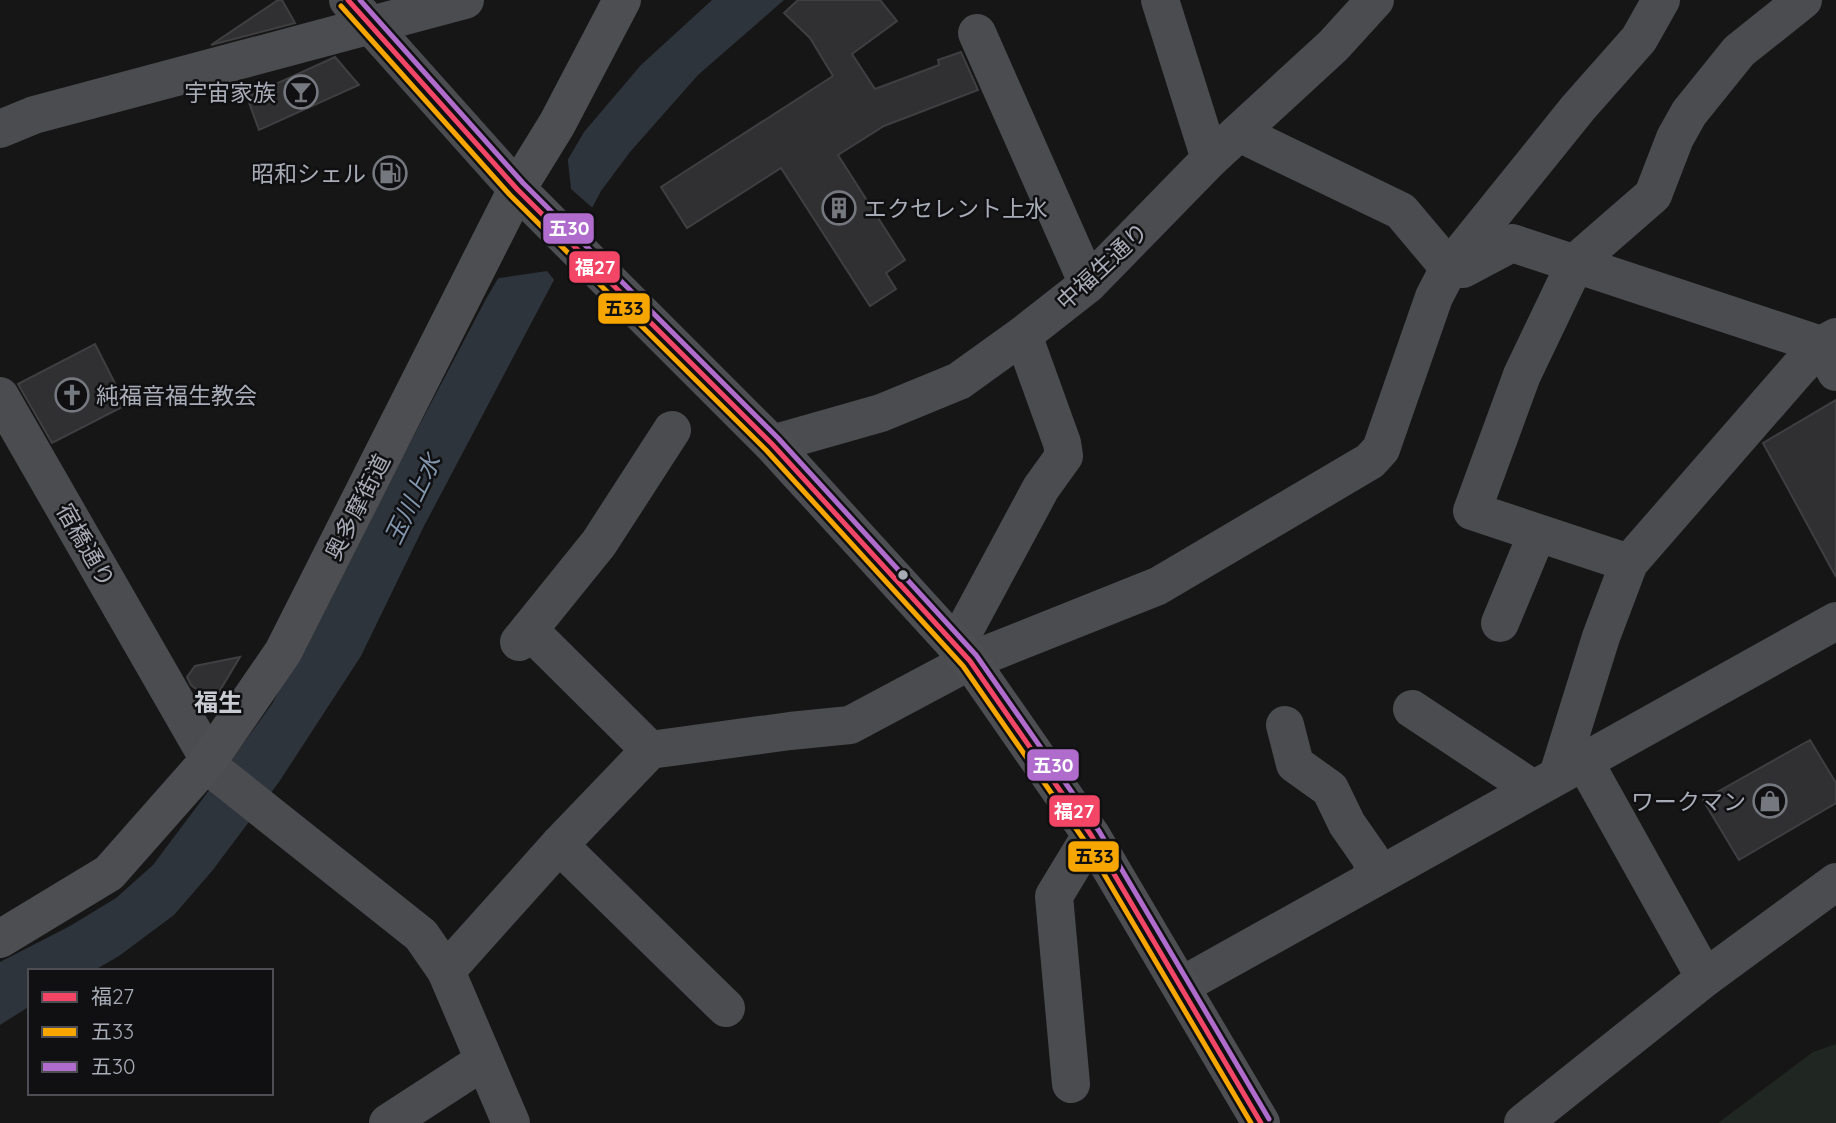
<svg xmlns="http://www.w3.org/2000/svg" width="1836" height="1123" font-family="Quicksand,'Noto Sans JP',sans-serif">
<rect width="100%" height="100%" fill="#161616"/>
<!-- green -->
<polygon fill="#202621" points="1836,1044 1836,1123 1718,1123 1813,1052"/>
<!-- water -->
<polygon fill="#2d343b" points="712,0 784,0 698,75 630,152 601,191 424,526 361,656 279,782 212,871 174,915 119,956 93,971 30,971 30,1006 0,1025 0,962 70,926 116,898 153,865 210,789 272,704 486,299 584,132 641,65"/>
<!-- pier -->
<polygon fill="#161616" points="567,152 571,189 595,210 556,282 547,271 493,279"/>
<!-- building -->
<g fill="#303032" stroke="#3f3f42" stroke-width="2">
<polygon points="278,0 282,0 295,23 211,45"/>
<polygon points="798,0 880,0 897,21 852,54 875,89 939,65 938,60 961,52 978,90 884,126 838,155 905,260 886,273 896,289 870,306 781,168 687,228 661,187 833,76 810,38 784,13"/>
<polygon points="335,57 359,85 259,130 247,97"/>
<polygon points="95,344 126,405 52,443 18,384"/>
<polygon points="1836,400 1836,577 1763,443"/>
<polygon points="240,657 213,702 191,685 187,677 195,666"/>
<polygon points="1810,740 1836,783 1836,803 1739,860 1703,800"/>
</g>
<g fill="none" stroke-linecap="round" stroke-linejoin="round">
<!-- minor -->
<g stroke="#4b4c4f" stroke-width="38">
<polyline points="348,0 517,189"/>
<polyline points="1160,0 1210,159"/>
<polyline points="977,33 1088,284"/>
<polyline points="0,129 34,115 465,0"/>
<polyline points="1239,133 1401,211 1449,268 1463,269 1512,243 1821,345 1836,372"/>
<polyline points="0,396 216,772 421,935 446,971 511,1123"/>
<polyline points="772,444 881,413 959,381 1023,335 1088,284 1210,159 1333,46 1375,0"/>
<polyline points="1629,563 1472,511 1522,375 1576,262 1653,195 1675,138 1689,113 1739,51 1803,0"/>
<polyline points="1500,623 1537,534"/>
<polyline points="529,630 650,750"/>
<polyline points="519,642 599,543 672,430"/>
<polyline points="956,646 1041,488 1064,456 1062,443 1023,335"/>
<polyline points="1412,709 1533,789"/>
<polyline points="1285,725 1295,764 1330,789 1347,824 1370,857 1376,876"/>
<polyline points="1584,761 1705,978"/>
<polyline points="1558,775 1601,637 1629,563 1798,369 1821,345 1836,337"/>
<polyline points="559,845 726,1008"/>
<polyline points="446,971 559,845 650,750 790,731 850,725 970,661 1158,586 1370,461 1381,449 1434,297 1449,268 1578,108 1639,39 1661,0"/>
<polyline points="1181,986 1836,621"/>
<polyline points="1071,1084 1054,896 1091,835"/>
<polyline points="388,1123 482,1062"/>
<polyline points="1523,1123 1705,978 1836,882"/>
</g>
<!-- major -->
<g stroke="#4d4e51" stroke-width="38">
<polyline points="517,189 772,444 970,661 1091,835 1261,1123"/>
<polyline points="0,939 109,873 208,761 283,652 517,189 557,124 622,0"/>
</g>
<defs>
<polyline id="bus-1" points="348,0 517,189 772,444 970,661 1091,835 1261,1123"/>
<polyline id="bus-2" points="341,6 510,195 766,450 963,666 1084,840 1251,1123"/>
<polyline id="bus-3" points="360,0 523,183 778,438 976,655 1099,831 1269,1119"/>
</defs>
<!-- bus-1 casing -->
<use href="#bus-1" stroke="#101012" stroke-width="10"/>
<!-- bus-2 casing -->
<use href="#bus-2" stroke="#101012" stroke-width="10"/>
<!-- bus-3 casing -->
<use href="#bus-3" stroke="#101012" stroke-width="10"/>
<!-- bus-1 -->
<use href="#bus-1" stroke="#f34667" stroke-width="5"/>
<!-- bus-2 -->
<use href="#bus-2" stroke="#f7a600" stroke-width="5"/>
<!-- bus-3 -->
<use href="#bus-3" stroke="#b06ccc" stroke-width="5"/>
</g>
<!-- icons -->
<defs>
<symbol id="bar-ring" viewBox="-11 -11 22 22"><circle r="9.5" fill="#101012" stroke="#75787e" stroke-width="1.5"/><path d="M-6-5H6L.8 .8V4.5H3.5V6h-7V4.5H-.8V.8Z" fill="#75787e"/></symbol>
<symbol id="fuel-ring" viewBox="-11 -11 22 22"><circle r="9.5" fill="#101012" stroke="#75787e" stroke-width="1.5"/><path d="M-5.5-6h7V0h2V4h1.3V-2.5L3-4.5l.8-.8L6-3V5H2.5V1h-1V6h-7ZM-4.2-4.7v3.2H.2V-4.7Z" fill="#75787e"/></symbol>
<symbol id="building-ring" viewBox="-11 -11 22 22"><circle r="9.5" fill="#101012" stroke="#75787e" stroke-width="1.5"/><path d="M-4-6H4V6H1V3H-1V6H-4ZM-2.5-4.3h1.7v1.8h-1.7ZM.8-4.3h1.7v1.8H.8ZM-2.5-1h1.7V.8h-1.7ZM.8-1h1.7V.8H.8Z" fill="#75787e"/></symbol>
<symbol id="church-ring" viewBox="-11 -11 22 22"><circle r="9.5" fill="#101012" stroke="#75787e" stroke-width="1.5"/><path d="M-1.2-6h2.4v3.5h3.3v2.4h-3.3V6h-2.4V-.1h-3.3v-2.4h3.3Z" fill="#75787e"/></symbol>
<symbol id="shop-ring" viewBox="-11 -11 22 22"><circle r="9.5" fill="#101012" stroke="#75787e" stroke-width="1.5"/><path d="M-5-2.5h2.3a2.7 3.5 0 0 1 5.4 0H5L5.5 6h-11ZM-1.5-2.5h3a1.5 2.3 0 0 0-3 0Z" fill="#75787e"/></symbol>
</defs>
<g fill-rule="evenodd">
<use href="#bar-ring" x="282" y="73" width="38" height="38"/>
<use href="#fuel-ring" x="371" y="154" width="38" height="38"/>
<use href="#building-ring" x="820" y="189" width="38" height="38"/>
<use href="#church-ring" x="53" y="376" width="38" height="38"/>
<use href="#shop-ring" x="1751" y="782" width="38" height="38"/>
</g>
<!-- markers -->
<circle fill="#a8acb6" stroke="#101012" stroke-width="2.5" cx="903" cy="575" r="6"/>
<g text-anchor="middle" dominant-baseline="central" stroke-width="5" stroke-linejoin="round" paint-order="stroke">
<!-- poi labels -->
<g font-size="23" fill="#a8acb6" stroke="#101012" text-anchor="end">
<text x="276" y="92">宇宙家族</text>
<text x="366" y="173">昭和シェル</text>
<text x="864" y="208" text-anchor="start">エクセレント上水</text>
<text x="96" y="395" text-anchor="start">純福音福生教会</text>
<text x="1746" y="801">ワークマン</text>
</g>
<!-- street labels -->
<g font-size="23" fill="#a8acb6" stroke="#101012">
<text transform="translate(1102 266) rotate(-43)">中福生通り</text>
<text transform="translate(357 507) rotate(-63)">奥多摩街道</text>
<text transform="translate(86 545) rotate(60)">宿橋通り</text>
</g>
<!-- water labels -->
<g font-size="24" font-style="italic" fill="#8297ae" stroke="#101012">
<text transform="translate(412 499) rotate(-64)">玉川上水</text>
</g>
<!-- neighbourhood labels -->
<g font-size="24" font-weight="bold" fill="#c9cbd2" stroke="#101012">
<text x="218" y="702">福生</text>
</g>
</g>
<g stroke="#101012" stroke-width="2.5">
<rect x="542" y="212" width="53" height="33" rx="7" fill="#b06ccc"/>
<rect x="568" y="250" width="53" height="34" rx="7" fill="#f34667"/>
<rect x="597" y="292" width="54" height="33" rx="7" fill="#f7a600"/>
<rect x="1026" y="748" width="54" height="34" rx="7" fill="#b06ccc"/>
<rect x="1048" y="794" width="53" height="34" rx="7" fill="#f34667"/>
<rect x="1067" y="840" width="53" height="33" rx="7" fill="#f7a600"/>
</g>
<g font-size="19" text-anchor="middle" font-weight="bold" fill="#fff">
<text x="569" y="235">五30</text>
<text x="595" y="274">福27</text>
<text x="1053" y="772">五30</text>
<text x="1074" y="818">福27</text>
</g>
<g font-size="19" text-anchor="middle" font-weight="bold" fill="#111">
<text x="624" y="315">五33</text>
<text x="1094" y="863">五33</text>
</g>
<!-- legend -->
<rect x="28" y="969" width="245" height="126" fill="#101012" stroke="#4d4e54" stroke-width="2"/>
<rect x="42" y="992" width="35" height="10" fill="#f34667" stroke="#4d4e54" stroke-width="2"/>
<text x="91" y="1004" font-size="21" fill="#a8acb6">福27</text>
<rect x="42" y="1027" width="35" height="10" fill="#f7a600" stroke="#4d4e54" stroke-width="2"/>
<text x="91" y="1039" font-size="21" fill="#a8acb6">五33</text>
<rect x="42" y="1062" width="35" height="10" fill="#b06ccc" stroke="#4d4e54" stroke-width="2"/>
<text x="91" y="1074" font-size="21" fill="#a8acb6">五30</text>
</svg>
